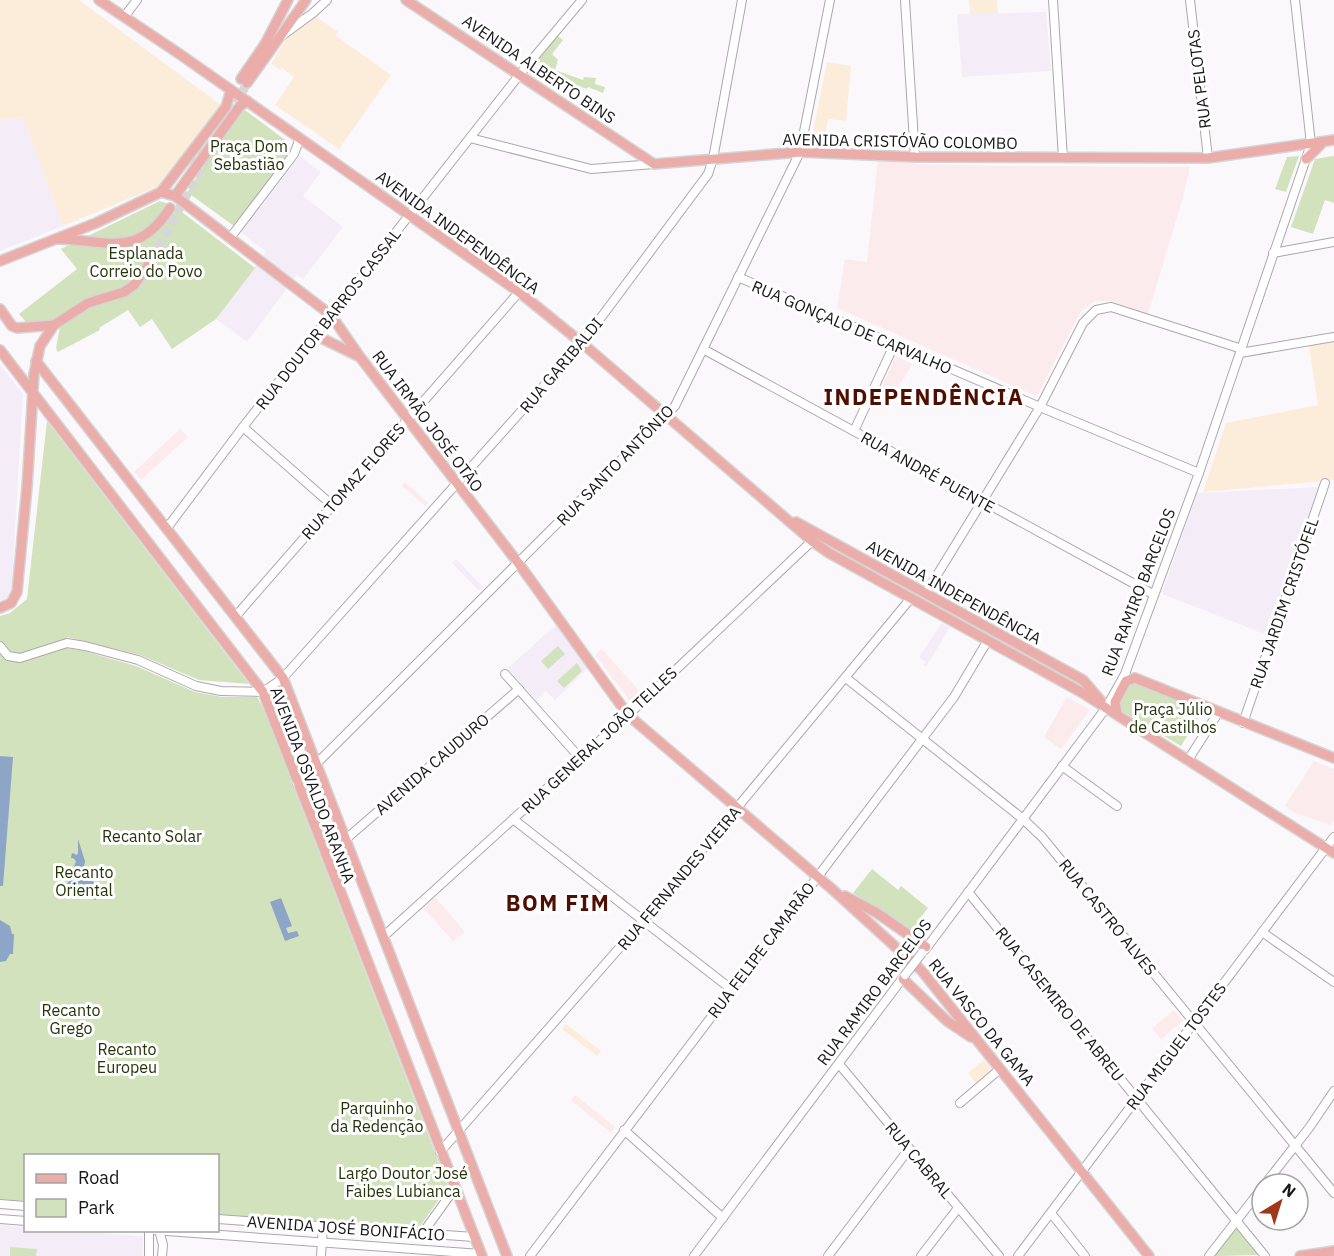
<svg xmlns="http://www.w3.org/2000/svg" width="1334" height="1256" font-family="'IBM Plex Sans',sans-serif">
<rect width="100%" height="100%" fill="#fbf8fc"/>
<!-- commercial -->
<g fill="#fbebed">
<polygon points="878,160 921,164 1009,166 1190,167 1183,197 1148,314 1109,301 1095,301 1081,311 1037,396 837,308 845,259 867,262"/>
<polygon points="896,356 912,364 891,400 878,395"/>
<polygon points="180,429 188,437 141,480 134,472"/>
<polygon points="405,482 428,503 425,506 402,486"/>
<polygon points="602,649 640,692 630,701 595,655"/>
<polygon points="1067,697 1090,710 1061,749 1044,737"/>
<polygon points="1314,761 1334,769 1334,820 1330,825 1295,813 1285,806"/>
<polygon points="435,897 465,932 453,941 423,908"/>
<polygon points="1174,1010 1183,1021 1161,1039 1152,1028"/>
<polygon points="575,1095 615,1127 611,1133 571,1100"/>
</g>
<!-- built -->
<g fill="#f4edf8">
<polygon points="1046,12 1051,71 962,77 957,14"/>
<polygon points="23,117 63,226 0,251 0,120"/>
<polygon points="300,156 321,172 303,196 343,227 303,279 297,275 247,342 216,319 172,349 226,246 254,268 266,252 241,232"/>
<polygon points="0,365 23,394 11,596 0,601"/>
<polygon points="1318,487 1268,635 1162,594 1197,493"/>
<polygon points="456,559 483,587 479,591 452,563"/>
<polygon points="942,623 950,627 926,667 923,665 926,662 919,657"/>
<polygon points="557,624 588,668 555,700 546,691 536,700 508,668"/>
<polygon points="0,1225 25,1227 26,1230 69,1231 143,1236 142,1256 0,1256"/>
</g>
<!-- medical -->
<g fill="#fcedda">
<polygon points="0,0 79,0 221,105 161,185 63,226 23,117 0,120"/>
<polygon points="969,0 997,0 998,14 970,14"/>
<polygon points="316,17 338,32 336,36 391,75 339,149 275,105 294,77 282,68 280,70 271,64 285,41 296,29"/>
<polygon points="827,62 851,66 846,121 828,119 824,143 811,142"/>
<polygon points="1334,342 1334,480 1203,492 1226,423 1318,405 1309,346"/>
<polygon points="566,1024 601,1051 597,1056 562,1029"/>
<polygon points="984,1060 992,1069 976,1083 968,1073"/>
</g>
<!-- green -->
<g fill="#d2e2bd">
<polygon points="558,36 563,40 552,54 558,60 555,70 583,80 584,77 596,78 595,84 605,87 603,93 588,87 587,89 567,82 537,61"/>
<polygon points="242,108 288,142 291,153 234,226 187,192"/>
<polygon points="1299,156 1286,192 1275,189 1287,157"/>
<polygon points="1334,156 1334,203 1325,200 1313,234 1291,227 1315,159"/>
<polygon points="160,201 174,206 255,268 216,319 172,349 152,319 140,327 128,310 99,328 100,330 58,352 56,348 61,322 27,323 19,314 77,269 61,249"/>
<polygon points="47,421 249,684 199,680 140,655 67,637 67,648 84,651 136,666 195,692 222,697 257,697 263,708 448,1186 419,1228 218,1215 218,1156 26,1156 25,1201 0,1199 0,616 10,613 27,599"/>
<polygon points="558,646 565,654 548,669 541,661"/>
<polygon points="577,663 582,671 564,688 557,681"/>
<polygon points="1136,682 1203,710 1181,746 1120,710 1117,703 1128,684"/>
<polygon points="872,869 898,890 901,886 928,908 917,922 927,931 922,937 853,893"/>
<polygon points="1236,1228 1258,1255 1214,1256"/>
<polygon points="10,1247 37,1249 36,1256 10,1256"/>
</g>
<!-- water -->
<g fill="#8da5c6">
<polygon points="0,756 13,757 3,886 0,886"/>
<polygon points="78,839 85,861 82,878 83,879 87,872 90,879 96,884 89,886 99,891 96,900 92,899 91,893 81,892 81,897 77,897 78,891 70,886 65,889 63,885 68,883 76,861 73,858 71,858 72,853 77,855 78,853"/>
<polygon points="281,898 292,926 286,928 288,933 297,931 299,936 285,941 270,902"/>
<polygon points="0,920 10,926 12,934 14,934 13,954 10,954 6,961 0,962"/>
</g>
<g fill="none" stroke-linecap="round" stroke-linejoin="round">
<!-- major-tunnel -->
<g stroke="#d9d6da" stroke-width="9" stroke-dasharray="9 4.5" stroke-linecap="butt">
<polyline points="230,115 247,83"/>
<polyline points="193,166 213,128"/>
<polyline points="152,260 209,153"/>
</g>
<defs>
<g id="minor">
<polyline points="905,0 915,157"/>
<polyline points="1053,0 1063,158"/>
<polyline points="1190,0 1208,158"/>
<polyline points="124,17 137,0"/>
<polyline points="283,35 313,13 327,0"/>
<polyline points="470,138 591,169 654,164"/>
<polyline points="230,238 294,154 300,138"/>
<polyline points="1273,253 1334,242"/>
<polyline points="738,277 1040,407 1199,473"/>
<polyline points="703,349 1153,594"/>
<polyline points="1240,353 1334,337"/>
<polyline points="243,427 332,505"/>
<polyline points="854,431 894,345"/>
<polyline points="167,528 243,427 520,74 582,0"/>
<polyline points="926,593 1040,407 1083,323 1096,310 1111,307 1242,349"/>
<polyline points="235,617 519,292"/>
<polyline points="0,646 8,656 20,658 67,643 85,646 138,660 196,686 221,691 263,692 283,678 582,343 708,174 713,159 742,0"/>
<polyline points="505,674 580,758"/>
<polyline points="846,678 1023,819 1042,837 1334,1193"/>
<polyline points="1243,723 1325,483"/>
<polyline points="1188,760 1218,713"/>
<polyline points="1062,766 1117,806"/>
<polyline points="297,783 675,406 800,152 830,0"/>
<polyline points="513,819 731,989"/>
<polyline points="346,839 519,689"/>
<polyline points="968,892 1265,1256"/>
<polyline points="1262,932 1334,982"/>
<polyline points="384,936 628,715 812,541"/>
<polyline points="925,950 1106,708 1125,674 1199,473 1311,144 1295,0"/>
<polyline points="839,1064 999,1256"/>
<polyline points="960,1103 1000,1069"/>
<polyline points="624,1130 723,1218"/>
<polyline points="440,1152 643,921 911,598"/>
<polyline points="1265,1184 1309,1128 1334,1091"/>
<polyline points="0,1204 26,1206"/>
<polyline points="1051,1213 1085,1256"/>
<polyline points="0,1219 26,1221"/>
<polyline points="218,1219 474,1237"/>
<polyline points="149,1230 149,1256"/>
<polyline points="153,1230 481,1254"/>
<polyline points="159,1230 163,1245 162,1256"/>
<polyline points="422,1234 455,1188"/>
<polyline points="321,1256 323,1227"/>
<polyline points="530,1256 954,697 988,640"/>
<polyline points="694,1256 905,975"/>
<polyline points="828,1256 909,1149"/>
<polyline points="921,1256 958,1208"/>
<polyline points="1018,1256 1334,837"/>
<polyline points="1209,1256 1262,1188"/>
</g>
<g id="major">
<polyline points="99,0 181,55 519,292 582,343 812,541 829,553 1081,692 1334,853"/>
<polyline points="406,0 654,164 800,152 915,157 1208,158 1334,140"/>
<polyline points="241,79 265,44 288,0"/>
<polyline points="247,83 306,0"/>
<polyline points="1306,159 1321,144"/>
<polyline points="161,192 175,196 331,315 360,357 519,564 628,715 832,889 922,971 1149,1256"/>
<polyline points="175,196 240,106 247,101"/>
<path d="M 58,239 C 109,240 137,259 170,208"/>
<polyline points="0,261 96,223 161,192 226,107 231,90"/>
<polyline points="0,309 12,326 17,328 54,325"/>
<polyline points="315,335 358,356"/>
<polyline points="0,350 263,692 482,1256"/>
<polyline points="36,361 283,678 507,1256"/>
<polyline points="796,522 1083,680 1101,701"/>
<polyline points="0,608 11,603 17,592 27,487 34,374 40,346 54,325 88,303 124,292 134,285 152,260"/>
<polyline points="1117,714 1115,702 1126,681 1135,678 1334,758"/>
<polyline points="845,896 877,913 926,947"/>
<polyline points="903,979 947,1021 971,1037"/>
<polyline points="1300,1256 1334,1251"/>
</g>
</defs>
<!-- minor casing -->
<use href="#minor" stroke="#aba8ac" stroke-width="10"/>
<!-- major casing -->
<use href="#major" stroke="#d5d5d6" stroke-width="12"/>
<!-- minor -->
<use href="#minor" stroke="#fff" stroke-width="8"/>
<!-- major -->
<use href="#major" stroke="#ebadaa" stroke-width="9"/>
<defs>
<polyline id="minor-bridge" points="905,975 922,953"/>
</defs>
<!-- minor-bridge casing -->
<use href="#minor-bridge" stroke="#aba8ac" stroke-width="10" stroke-linecap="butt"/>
<!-- minor-bridge -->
<use href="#minor-bridge" stroke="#fff" stroke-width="8"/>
</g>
<g text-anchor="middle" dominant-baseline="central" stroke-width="6" stroke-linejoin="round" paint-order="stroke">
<!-- street labels -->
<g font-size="16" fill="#181819" stroke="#fff">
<text transform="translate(539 69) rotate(34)">AVENIDA ALBERTO BINS</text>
<text transform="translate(1199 79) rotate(-97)">RUA PELOTAS</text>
<text transform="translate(900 141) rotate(1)">AVENIDA CRISTÓVÃO COLOMBO</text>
<text transform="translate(458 232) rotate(36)">AVENIDA INDEPENDÊNCIA</text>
<text transform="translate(328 319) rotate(-52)">RUA DOUTOR BARROS CASSAL</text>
<text transform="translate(852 327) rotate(23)">RUA GONÇALO DE CARVALHO</text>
<text transform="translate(561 365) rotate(-50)">RUA GARIBALDI</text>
<text transform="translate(428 421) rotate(53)">RUA IRMÃO JOSÉ OTÃO</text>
<text transform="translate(615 465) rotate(-46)">RUA SANTO ANTÔNIO</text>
<text transform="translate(928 472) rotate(29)">RUA ANDRÉ PUENTE</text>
<text transform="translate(353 481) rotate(-49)">RUA TOMAZ FLORES</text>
<text transform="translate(954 592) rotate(29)">AVENIDA INDEPENDÊNCIA</text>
<text transform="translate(1138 592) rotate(-69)">RUA RAMIRO BARCELOS</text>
<text transform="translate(1284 603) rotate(-71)">RUA JARDIM CRISTÓFEL</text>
<text transform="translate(599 740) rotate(-43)">RUA GENERAL JOÃO TELLES</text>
<text transform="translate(432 764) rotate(-41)">AVENIDA CAUDURO</text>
<text transform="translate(313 785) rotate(69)">AVENIDA OSVALDO ARANHA</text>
<text transform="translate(679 878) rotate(-50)">RUA FERNANDES VIEIRA</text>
<text transform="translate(1108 917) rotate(51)">RUA CASTRO ALVES</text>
<text transform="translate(761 950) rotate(-53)">RUA FELIPE CAMARÃO</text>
<text transform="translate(874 992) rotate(-53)">RUA RAMIRO BARCELOS</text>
<text transform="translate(1060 1004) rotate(51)">RUA CASEMIRO DE ABREU</text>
<text transform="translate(982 1022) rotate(51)">RUA VASCO DA GAMA</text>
<text transform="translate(1176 1046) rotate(-53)">RUA MIGUEL TOSTES</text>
<text transform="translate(919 1160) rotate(50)">RUA CABRAL</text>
<text transform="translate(346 1228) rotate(4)">AVENIDA JOSÉ BONIFÁCIO</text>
</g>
<!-- park labels -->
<g font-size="16" fill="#263509" stroke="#fff">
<text x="249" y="146">Praça Dom<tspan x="249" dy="18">Sebastião</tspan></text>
<text x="146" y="253">Esplanada<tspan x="146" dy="18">Correio do Povo</tspan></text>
<text x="1173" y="709">Praça Júlio<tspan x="1173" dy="18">de Castilhos</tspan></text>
<text x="152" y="836">Recanto Solar</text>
<text x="84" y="872">Recanto<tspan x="84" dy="18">Oriental</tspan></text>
<text x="71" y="1010">Recanto<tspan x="71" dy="18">Grego</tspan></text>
<text x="127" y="1049">Recanto<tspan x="127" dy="18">Europeu</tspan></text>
<text x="377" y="1108">Parquinho<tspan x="377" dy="18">da Redenção</tspan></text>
<text x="403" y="1173">Largo Doutor José<tspan x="403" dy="18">Faibes Lubianca</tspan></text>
</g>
<!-- district labels -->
<g font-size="22" font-weight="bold" letter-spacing="1.5" fill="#4f0e00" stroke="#fff">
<text x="924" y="396">INDEPENDÊNCIA</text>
<text x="558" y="902">BOM FIM</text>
</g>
</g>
<!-- legend -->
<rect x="24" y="1154" width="195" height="78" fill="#ffffff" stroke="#a3a3a3" stroke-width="1.5"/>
<rect x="36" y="1174" width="30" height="9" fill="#ebadaa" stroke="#a3a3a3" stroke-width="1.5"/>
<text x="78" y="1184" font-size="18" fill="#181819">Road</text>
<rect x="36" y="1199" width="30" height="18" fill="#d2e2bd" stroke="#a3a3a3" stroke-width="1.5"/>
<text x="78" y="1214" font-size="18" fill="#181819">Park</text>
<!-- north arrow -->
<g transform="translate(1280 1202) rotate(38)"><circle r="28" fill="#ffffff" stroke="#a3a3a3" stroke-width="1.5"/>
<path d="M0-4.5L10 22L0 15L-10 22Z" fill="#9f371a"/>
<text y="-9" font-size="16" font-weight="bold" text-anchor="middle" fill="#181819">N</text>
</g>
</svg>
